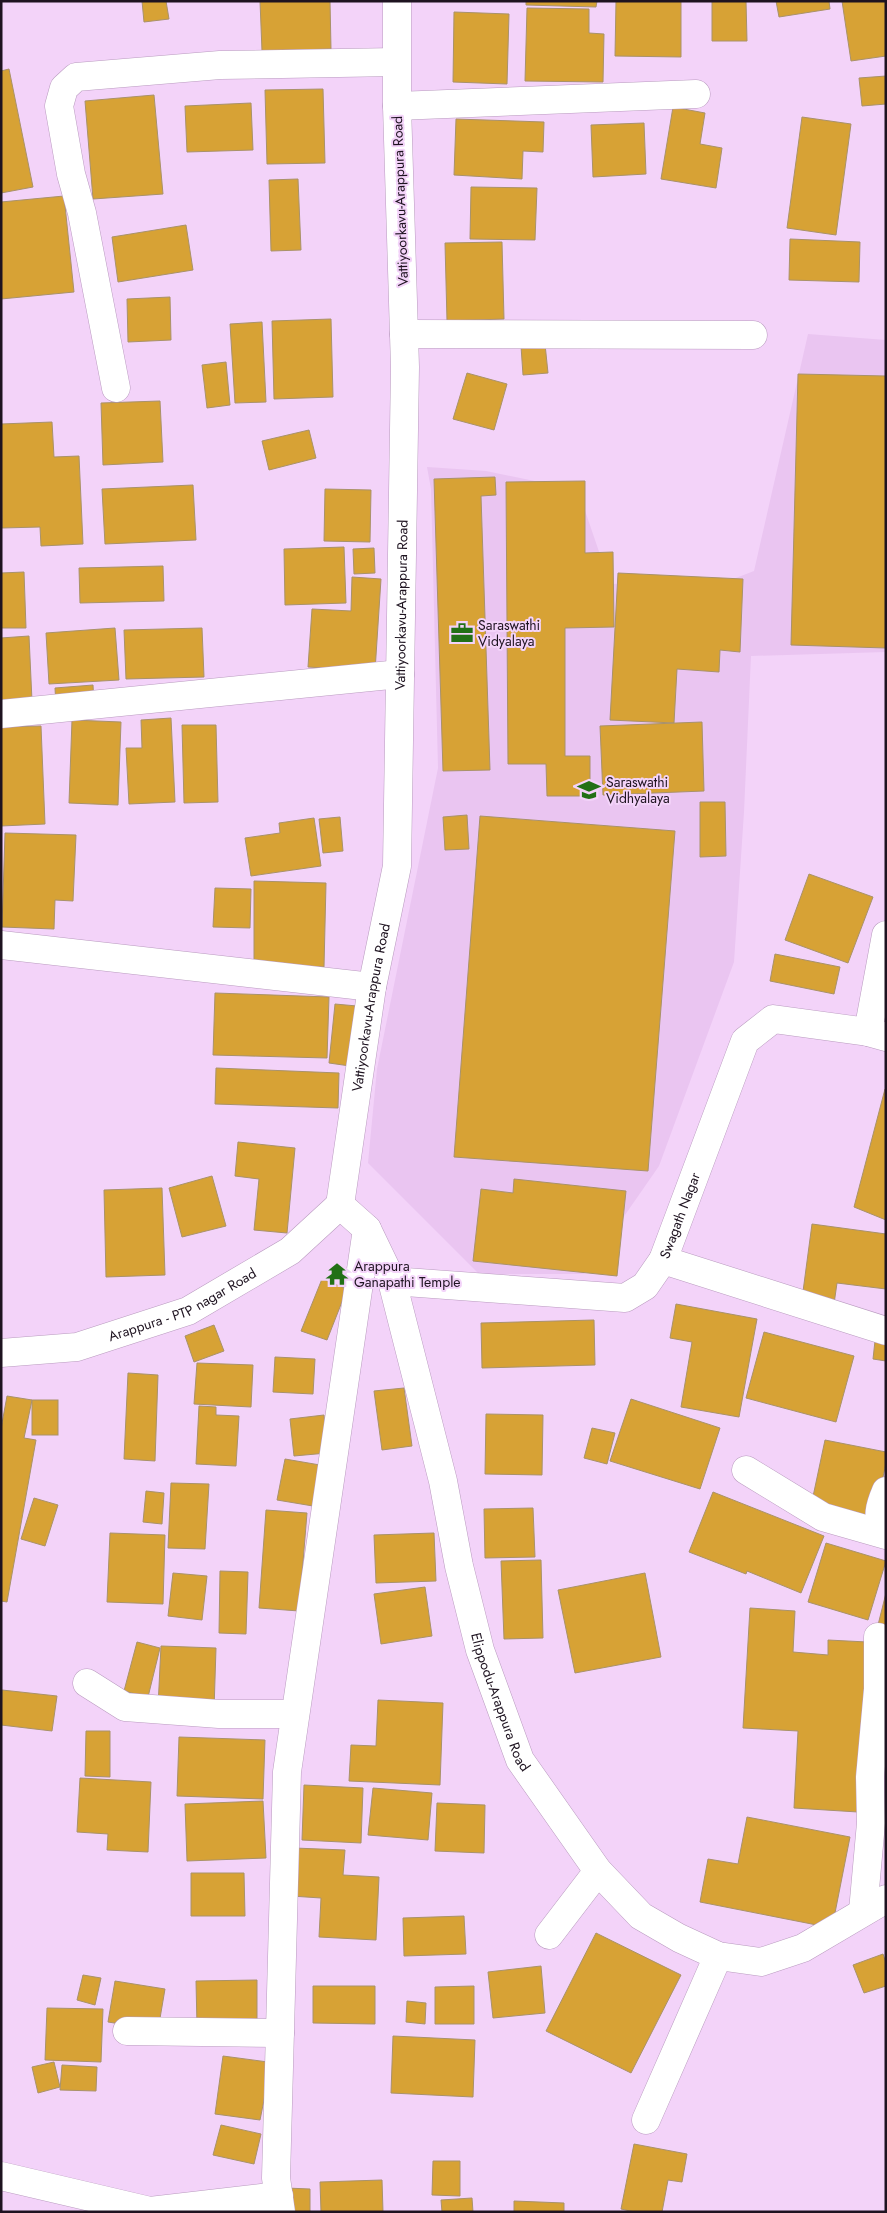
<svg xmlns="http://www.w3.org/2000/svg" width="887" height="2213" font-family="Jost,sans-serif">
<rect width="100%" height="100%" fill="#f3d3f9"/>
<!-- built -->
<polygon fill="#eac5f1" points="808,334 886,340 886,652 751,656 744,812 734,962 659,1166 584,1274 479,1274 368,1163 377,1069 438,768 431,489 427,467 486,471 578,490 610,584 728,581 754,571"/>
<!-- building -->
<g fill="#d7a235" stroke="#a9926a">
<polygon points="142,1 166,1 169,19 144,22"/>
<polygon points="260,1 330,1 331,49 262,51"/>
<polygon points="526,1 597,1 596,7 526,5"/>
<polygon points="616,1 681,1 681,57 615,56"/>
<polygon points="712,1 746,1 747,41 712,41"/>
<polygon points="776,1 829,1 830,9 779,17"/>
<polygon points="842,1 886,1 886,56 851,61"/>
<polygon points="527,8 589,9 589,33 604,34 603,82 525,81"/>
<polygon points="454,12 509,14 507,84 453,82"/>
<polygon points="9,69 33,187 1,193 1,71"/>
<polygon points="886,76 886,104 862,106 859,78"/>
<polygon points="323,89 325,163 267,164 265,90"/>
<polygon points="154,95 163,194 93,199 85,101"/>
<polygon points="251,103 253,150 187,152 185,106"/>
<polygon points="673,107 705,113 700,144 722,148 716,188 661,179"/>
<polygon points="802,117 851,124 836,235 787,228"/>
<polygon points="456,119 544,122 543,152 523,151 522,179 454,175"/>
<polygon points="644,123 646,174 593,177 591,125"/>
<polygon points="298,179 301,250 271,251 269,180"/>
<polygon points="471,187 537,188 535,240 470,239"/>
<polygon points="64,196 74,292 1,299 1,202"/>
<polygon points="186,225 193,270 118,282 112,237"/>
<polygon points="790,239 860,242 859,282 789,280"/>
<polygon points="502,242 504,319 447,321 445,243"/>
<polygon points="170,297 171,340 128,342 127,299"/>
<polygon points="331,319 333,397 274,399 272,321"/>
<polygon points="262,322 266,402 235,403 230,324"/>
<polygon points="545,344 548,373 523,375 521,346"/>
<polygon points="226,362 230,405 207,408 202,365"/>
<polygon points="467,373 507,384 494,430 453,419"/>
<polygon points="798,374 886,376 886,648 791,645"/>
<polygon points="160,401 163,462 103,465 101,403"/>
<polygon points="52,422 54,457 79,456 83,544 41,546 40,527 2,528 1,424"/>
<polygon points="309,430 316,458 269,470 262,441"/>
<polygon points="495,477 496,495 481,496 490,770 443,771 434,479"/>
<polygon points="585,481 585,553 613,552 614,627 565,628 565,756 590,756 590,796 547,796 546,764 508,764 506,482"/>
<polygon points="193,485 196,540 105,544 102,489"/>
<polygon points="325,489 371,490 370,542 324,541"/>
<polygon points="344,547 346,603 285,605 284,549"/>
<polygon points="374,548 375,573 354,574 353,549"/>
<polygon points="163,566 164,601 80,603 79,568"/>
<polygon points="24,572 26,628 1,628 1,573"/>
<polygon points="618,573 743,579 740,652 720,650 719,672 677,669 674,723 610,720"/>
<polygon points="352,577 381,579 375,671 308,667 312,609 351,611"/>
<polygon points="115,628 119,680 49,684 46,633"/>
<polygon points="202,628 204,677 126,679 124,630"/>
<polygon points="29,636 32,701 1,702 1,638"/>
<polygon points="93,685 94,704 56,707 55,688"/>
<polygon points="171,718 175,802 129,804 126,748 142,748 141,720"/>
<polygon points="72,720 121,722 118,805 69,803"/>
<polygon points="702,722 704,791 603,795 600,726"/>
<polygon points="182,725 216,725 218,802 184,803"/>
<polygon points="41,726 45,824 1,826 1,727"/>
<polygon points="700,802 725,802 726,856 700,857"/>
<polygon points="467,815 469,849 445,850 443,817"/>
<polygon points="480,816 675,831 648,1171 454,1157"/>
<polygon points="340,817 343,851 323,853 319,819"/>
<polygon points="314,818 321,866 251,876 245,838 280,833 279,823"/>
<polygon points="5,833 76,835 73,901 55,900 54,929 2,927"/>
<polygon points="809,874 873,897 848,963 785,940"/>
<polygon points="254,881 326,883 324,967 254,966"/>
<polygon points="215,888 251,889 250,928 213,927"/>
<polygon points="775,954 840,967 834,994 770,981"/>
<polygon points="215,993 329,997 327,1058 213,1055"/>
<polygon points="335,1004 357,1006 350,1066 329,1063"/>
<polygon points="216,1068 339,1073 338,1108 215,1104"/>
<polygon points="885,1089 886,1089 886,1220 854,1207"/>
<polygon points="238,1142 295,1148 287,1233 254,1230 259,1179 235,1176"/>
<polygon points="212,1176 226,1226 182,1237 169,1188"/>
<polygon points="514,1179 626,1191 617,1276 473,1261 481,1189 513,1193"/>
<polygon points="162,1188 165,1275 106,1277 104,1190"/>
<polygon points="812,1224 886,1234 886,1289 837,1283 834,1304 802,1299"/>
<polygon points="322,1279 347,1289 327,1340 301,1331"/>
<polygon points="676,1304 757,1319 739,1417 681,1407 692,1342 670,1338"/>
<polygon points="594,1320 595,1365 482,1368 481,1323"/>
<polygon points="214,1325 224,1351 194,1362 185,1336"/>
<polygon points="764,1332 854,1356 836,1422 746,1398"/>
<polygon points="875,1341 886,1342 886,1361 873,1359"/>
<polygon points="275,1357 315,1359 313,1394 273,1392"/>
<polygon points="197,1363 253,1365 251,1407 194,1404"/>
<polygon points="128,1373 158,1375 155,1461 124,1459"/>
<polygon points="404,1388 412,1446 382,1450 374,1391"/>
<polygon points="7,1396 32,1400 24,1438 36,1440 7,1602 1,1601 1,1429"/>
<polygon points="631,1399 720,1428 700,1489 610,1461"/>
<rect x="32" y="1400" width="26" height="35"/>
<polygon points="199,1406 216,1407 216,1415 239,1416 236,1466 196,1464"/>
<polygon points="486,1414 543,1415 542,1475 485,1474"/>
<polygon points="324,1415 327,1453 294,1456 290,1419"/>
<polygon points="592,1428 615,1433 607,1464 584,1458"/>
<polygon points="825,1440 886,1452 886,1463 874,1519 811,1506"/>
<polygon points="285,1459 320,1465 313,1506 277,1500"/>
<polygon points="171,1483 209,1484 205,1549 168,1548"/>
<polygon points="146,1491 164,1493 162,1524 143,1522"/>
<polygon points="713,1492 824,1536 801,1593 747,1571 746,1574 689,1552"/>
<polygon points="34,1498 58,1505 45,1546 21,1539"/>
<polygon points="533,1508 535,1557 485,1558 484,1509"/>
<polygon points="266,1510 307,1513 299,1611 259,1608"/>
<polygon points="110,1533 165,1535 163,1604 107,1602"/>
<polygon points="434,1533 436,1581 376,1583 374,1535"/>
<polygon points="826,1543 886,1561 868,1620 808,1602"/>
<polygon points="541,1560 543,1638 504,1639 501,1561"/>
<polygon points="220,1571 248,1572 246,1634 219,1633"/>
<polygon points="173,1573 207,1576 202,1620 168,1616"/>
<polygon points="645,1573 661,1657 575,1673 558,1590"/>
<polygon points="425,1587 432,1636 381,1644 374,1594"/>
<polygon points="886,1593 886,1635 876,1633"/>
<polygon points="750,1608 795,1611 793,1652 828,1655 828,1640 867,1642 858,1812 794,1808 798,1731 743,1728"/>
<polygon points="137,1642 160,1648 148,1697 124,1691"/>
<polygon points="161,1646 216,1648 214,1710 158,1707"/>
<polygon points="2,1690 57,1696 52,1731 1,1725"/>
<polygon points="378,1700 443,1703 440,1785 349,1781 351,1745 376,1746"/>
<polygon points="86,1731 110,1731 110,1777 85,1776"/>
<polygon points="179,1737 265,1740 263,1799 177,1796"/>
<polygon points="80,1778 151,1782 148,1852 107,1850 108,1834 77,1832"/>
<polygon points="304,1785 363,1788 361,1843 302,1840"/>
<polygon points="373,1788 432,1793 428,1840 368,1835"/>
<polygon points="263,1801 266,1858 187,1861 185,1804"/>
<polygon points="437,1803 485,1805 484,1853 435,1851"/>
<polygon points="747,1817 850,1837 832,1928 700,1902 708,1859 738,1864"/>
<polygon points="294,1848 345,1850 343,1875 379,1877 376,1940 319,1937 321,1898 291,1896"/>
<polygon points="191,1873 244,1873 245,1916 191,1916"/>
<polygon points="464,1916 466,1954 404,1956 403,1918"/>
<polygon points="596,1933 681,1975 631,2073 546,2031"/>
<polygon points="883,1954 886,1963 886,1986 864,1993 853,1965"/>
<polygon points="541,1966 545,2013 493,2018 488,1972"/>
<polygon points="83,1975 101,1978 95,2005 77,2000"/>
<polygon points="257,1980 257,2025 197,2026 196,1981"/>
<polygon points="115,1981 165,1989 158,2030 108,2022"/>
<polygon points="313,1986 375,1986 375,2024 313,2023"/>
<polygon points="474,1986 474,2024 435,2024 435,1987"/>
<polygon points="407,2001 426,2003 425,2024 406,2022"/>
<polygon points="47,2008 103,2009 101,2062 45,2060"/>
<polygon points="393,2036 475,2040 473,2097 391,2093"/>
<polygon points="223,2056 268,2062 266,2090 260,2120 215,2114"/>
<polygon points="54,2062 60,2087 38,2093 32,2067"/>
<polygon points="62,2065 97,2067 96,2091 60,2090"/>
<polygon points="221,2125 261,2134 254,2164 213,2155"/>
<polygon points="634,2144 687,2154 682,2182 668,2180 662,2212 635,2212 621,2209"/>
<polygon points="433,2161 460,2161 460,2196 432,2195"/>
<polygon points="382,2180 383,2212 321,2212 320,2182"/>
<polygon points="286,2188 310,2189 310,2212 285,2212"/>
<polygon points="472,2198 473,2212 442,2212 441,2200"/>
<polygon points="514,2201 564,2203 564,2212 514,2212"/>
</g>
<g fill="none" stroke-linecap="round" stroke-linejoin="round">
<defs>
<g id="minor">
<polyline points="397,106 696,94"/>
<polyline points="404,334 753,335"/>
<polyline points="116,388 82,213 71,174 59,106 64,88 76,77 220,65 396,62"/>
<polyline points="1,714 400,674"/>
<polyline points="1,945 372,987"/>
<polyline points="868,1032 886,935"/>
<path id="s1" d="M 340,1205 L 372,987 L 397,866 L 405,367 L 397,106 L 397,1"/>
<path id="s2" d="M 340,1205 L 367,1229 L 392,1281 L 443,1481 L 459,1566 L 480,1650 L 520,1760 L 598,1871 L 641,1916 L 679,1938 L 718,1956 L 761,1962 L 803,1948 L 886,1899"/>
<polyline points="663,1260 886,1331"/>
<path id="s3" d="M 392,1281 L 625,1298 L 645,1286 L 663,1260 L 745,1041 L 773,1019 L 868,1032 L 886,1037"/>
<path id="s4" d="M 1,1353 L 77,1347 L 188,1311 L 290,1251 L 340,1205"/>
<polyline points="746,1470 823,1517 886,1535"/>
<path d="M 886,1491 C 880,1505 875,1518 886,1532"/>
<polyline points="87,1683 125,1707 219,1714 295,1714"/>
<polyline points="863,1911 871,1823 870,1777 878,1689 878,1637"/>
<polyline points="549,1935 598,1871"/>
<polyline points="127,2031 280,2033"/>
<polyline points="646,2120 718,1956"/>
<polyline points="1,2176 150,2211 279,2196"/>
<polyline points="281,2212 276,2178 287,1772 367,1229"/>
</g>
</defs>
<!-- minor casing -->
<use href="#minor" stroke="#b99bbf" stroke-width="29"/>
<!-- minor -->
<use href="#minor" stroke="#fff" stroke-width="28"/>
</g>
<!-- icons -->
<defs>
<symbol id="office-bare" viewBox="-9 -9 18 18"><path d="M-6-3h4V-5.5h4V-3h4V5H-6ZM-1-4.5V-3h2v-1.5ZM-6 0V1H6V0Z" fill="#227016" stroke="#f3d3f9" stroke-width="2.5" paint-order="stroke"/></symbol>
<symbol id="school-bare" viewBox="-9 -9 18 18"><path d="M0-5L7-2L0 1L-7-2ZM-4 1L0 2.5L4 1V4Q0 6-4 4Z" fill="#227016" stroke="#f3d3f9" stroke-width="2.5" paint-order="stroke"/></symbol>
<symbol id="temple-bare" viewBox="-9 -9 18 18"><path d="M0-6L5-2H3V0L6.5 2.5H4V6H1.5V3h-3V6H-4V2.5H-6.5L-3 0V-2H-5Z" fill="#227016" stroke="#f3d3f9" stroke-width="2.5" paint-order="stroke"/></symbol>
</defs>
<g fill-rule="evenodd">
<use href="#office-bare" x="446" y="617" width="32" height="32"/>
<use href="#school-bare" x="573" y="774" width="32" height="32"/>
<use href="#temple-bare" x="321" y="1258" width="32" height="32"/>
</g>
<g text-anchor="middle" dominant-baseline="central" stroke-width="4" stroke-linejoin="round" paint-order="stroke">
<!-- street labels -->
<g font-size="14" fill="#1e1320" stroke="#f3d3f9">
<text transform="translate(400 201) rotate(-92)">Vattiyoorkavu-Arappura Road</text>
<text stroke="none"><textPath href="#s1" startOffset="605">Vattiyoorkavu-Arappura Road</textPath></text>
<text stroke="none"><textPath href="#s1" startOffset="200">Vattiyoorkavu-Arappura Road</textPath></text>
<text stroke="none"><textPath href="#s3" startOffset="336">Swagath Nagar</textPath></text>
<text stroke="none"><textPath href="#s4" startOffset="190">Arappura - PTP nagar Road</textPath></text>
<text stroke="none"><textPath href="#s2" startOffset="529">Elippodu-Arappura Road</textPath></text>
</g>
<!-- poi labels -->
<g font-size="14" fill="#1e1320" stroke="#f3d3f9" text-anchor="start">
<text x="478" y="625">Saraswathi<tspan x="478" dy="16">Vidyalaya</tspan></text>
<text x="606" y="782">Saraswathi<tspan x="606" dy="16">Vidhyalaya</tspan></text>
<text x="354" y="1266">Arappura<tspan x="354" dy="16">Ganapathi Temple</tspan></text>
</g>
</g>
<!-- border -->
<rect width="887" height="2213" fill="none" stroke="#1e1320" stroke-width="5"/>
</svg>
